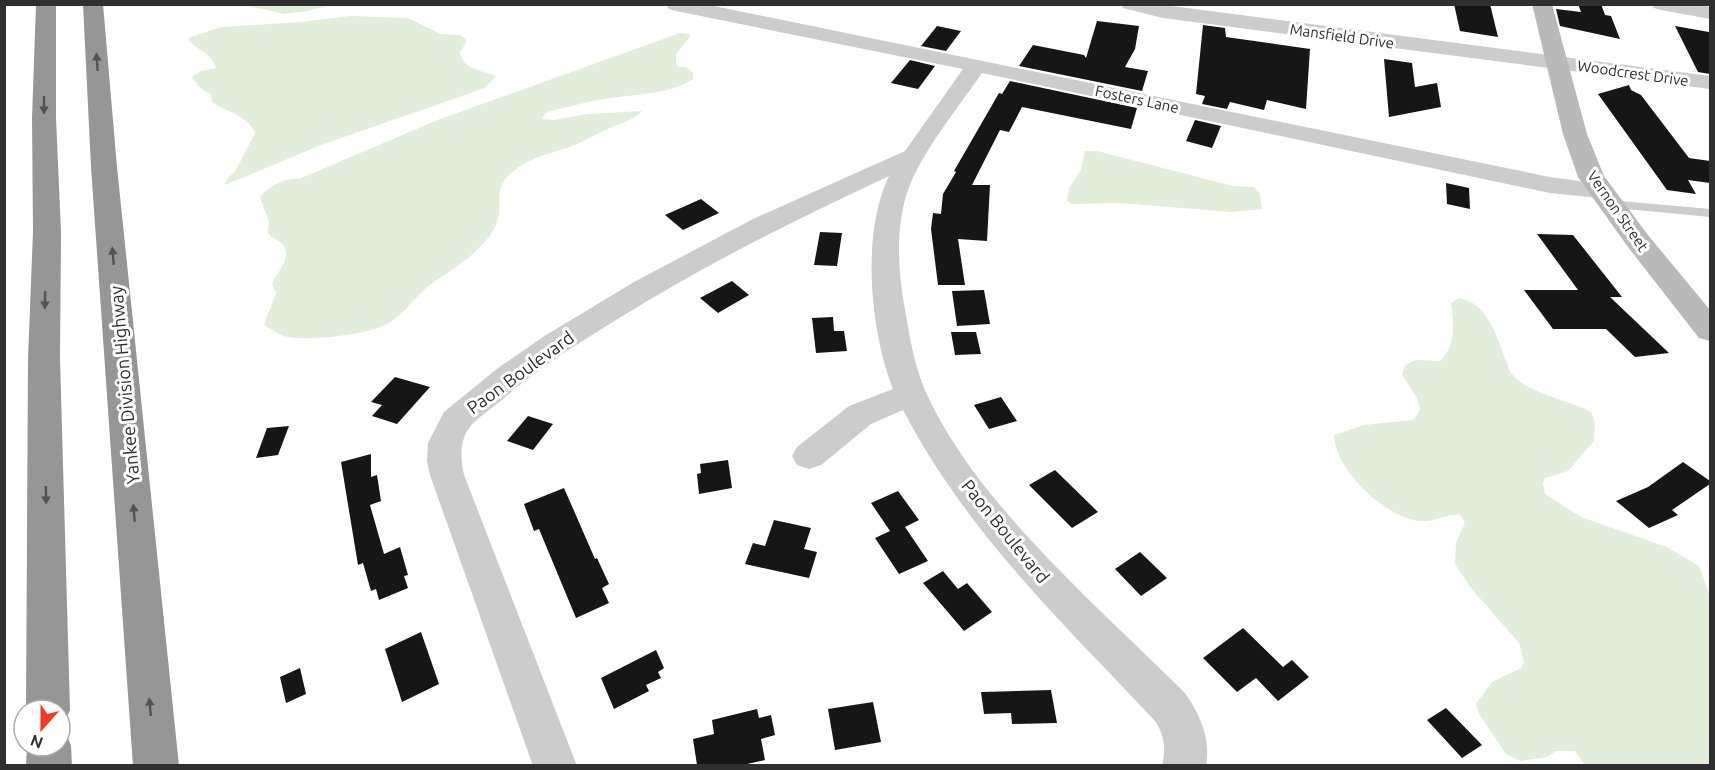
<svg xmlns="http://www.w3.org/2000/svg" width="1715" height="770" font-family="Ubuntu,sans-serif">
<rect width="100%" height="100%" fill="#fff"/>
<!-- green -->
<g fill="#e2eddb">
<polygon points="244,5 331,5 307,11 284,14"/>
<path d="M 350,16 L 408,18 L 441,34 L 460,35 L 466,39 L 466,43 L 460,52 C 463,70 481,70 496,76 L 485,88 L 321,145 L 225,185 L 227,179 L 236,170 L 255,133 C 248,115 226,112 212,102 L 211,95 L 198,86 L 192,77 L 201,71 L 216,68 C 212,52 195,51 188,38 L 221,27 L 301,22 Z"/>
<path d="M 680,33 L 689,34 L 690,37 L 676,54 L 676,64 L 679,67 L 686,67 L 693,73 L 693,79 C 674,92 650,93 627,96 C 600,99 571,105 545,113 L 542,119 L 553,120 L 588,114 L 642,111 C 635,120 620,123 610,128 C 599,132 589,139 577,144 C 556,153 533,155 515,170 C 489,189 506,205 495,227 C 482,252 453,269 431,284 C 416,295 404,315 387,324 C 367,335 306,342 284,336 C 278,334 270,329 264,325 L 276,293 L 272,284 C 276,273 293,258 283,245 C 279,240 272,238 268,233 L 269,221 L 260,198 C 265,187 287,177 299,179 L 440,119 Z"/>
<polygon points="1085,151 1097,151 1233,186 1254,187 1260,194 1262,209 1232,212 1119,203 1072,204 1067,201 1069,188 1081,170"/>
<path d="M 1459,298 C 1488,303 1497,337 1506,361 C 1508,365 1509,371 1512,374 C 1528,394 1570,400 1591,412 L 1595,422 L 1594,441 L 1568,471 L 1545,478 L 1543,483 L 1545,494 L 1581,517 L 1667,547 L 1699,566 L 1710,596 L 1710,765 L 1585,765 L 1575,751 L 1556,751 L 1547,757 L 1520,761 L 1506,754 L 1479,714 L 1476,704 L 1492,682 L 1521,668 L 1524,662 L 1519,643 L 1471,588 L 1455,564 L 1456,543 L 1465,522 L 1460,515 C 1447,513 1434,523 1419,521 C 1386,517 1335,471 1334,435 L 1364,425 L 1414,420 L 1420,409 L 1417,398 L 1402,374 L 1405,365 L 1416,360 L 1440,361 C 1456,346 1454,324 1451,303 Z"/>
</g>
<!-- building -->
<g fill="#161616">
<polygon points="1454,4 1490,4 1498,37 1460,31"/>
<polygon points="1578,4 1601,4 1605,15 1611,16 1620,39 1560,26 1556,9 1581,12"/>
<polygon points="1097,21 1139,26 1135,49 1125,67 1148,71 1142,91 1019,66 1033,45 1084,55 1086,58"/>
<polygon points="1203,25 1225,28 1226,37 1310,49 1306,109 1267,100 1264,110 1230,102 1227,109 1202,104 1205,96 1196,94"/>
<polygon points="937,26 961,31 946,51 921,46"/>
<polygon points="1675,26 1709,32 1710,74 1698,72"/>
<polygon points="1384,59 1412,63 1415,87 1437,83 1441,107 1389,117"/>
<polygon points="910,60 935,66 918,89 891,83"/>
<polygon points="1010,81 1137,108 1131,129 1022,107 1009,132 1000,130 972,185 990,185 987,241 958,239 965,285 938,285 931,229 933,213 941,214 943,194 956,172 954,171 999,93 1002,94"/>
<polygon points="1629,85 1631,90 1641,95 1689,158 1710,161 1710,183 1688,180 1696,194 1667,190 1598,94"/>
<polygon points="1195,120 1221,126 1212,148 1186,141"/>
<polygon points="1446,183 1469,188 1470,209 1447,204"/>
<polygon points="701,199 719,213 683,230 665,215"/>
<polygon points="820,232 842,233 837,266 814,265"/>
<polygon points="1537,234 1573,235 1622,297 1610,297 1669,353 1635,357 1606,329 1553,329 1524,290 1578,290"/>
<polygon points="732,281 749,295 718,313 700,298"/>
<polygon points="984,290 990,324 957,326 952,291"/>
<polygon points="833,317 834,331 844,331 847,351 816,353 812,318"/>
<polygon points="951,332 976,332 981,354 955,355"/>
<polygon points="395,377 430,387 397,424 372,416 382,405 371,402"/>
<polygon points="1001,397 1017,421 989,429 974,405"/>
<polygon points="528,416 553,424 533,450 507,441"/>
<polygon points="289,426 278,455 256,458 267,428"/>
<polygon points="371,454 371,477 377,475 381,501 370,505 384,554 400,547 408,575 404,576 408,588 379,600 376,589 371,591 363,563 358,565 341,462"/>
<polygon points="728,460 732,488 699,494 697,474 701,473 700,464"/>
<polygon points="1683,462 1710,481 1710,484 1672,510 1678,515 1649,528 1616,501 1648,487"/>
<polygon points="1055,470 1098,512 1072,528 1029,485"/>
<polygon points="564,488 595,559 597,558 609,584 602,588 609,603 576,618 539,529 534,531 524,504"/>
<polygon points="898,491 919,520 905,527 928,561 899,574 875,538 890,531 871,503"/>
<polygon points="774,520 811,528 804,549 817,552 809,578 745,564 753,543 765,546"/>
<polygon points="1140,552 1167,578 1141,596 1115,569"/>
<polygon points="943,571 958,589 967,583 992,612 964,631 923,583"/>
<polygon points="1243,628 1283,667 1292,660 1309,677 1278,701 1256,678 1237,692 1203,658"/>
<polygon points="421,632 439,684 402,702 385,649"/>
<polygon points="656,650 664,668 658,672 661,678 646,685 649,691 614,709 601,678"/>
<polygon points="300,668 306,694 286,703 280,677"/>
<polygon points="1051,690 1057,723 1012,724 1011,713 984,714 981,692"/>
<polygon points="873,702 881,742 835,750 828,709"/>
<polygon points="1446,708 1482,745 1462,758 1427,720"/>
<polygon points="757,709 759,718 771,715 775,735 761,739 765,760 743,765 697,765 693,739 714,734 712,720"/>
</g>
<g fill="none" stroke-linecap="round" stroke-linejoin="round">
<!-- service -->
<polygon fill="#ccc" fill-rule="evenodd" points="1609,200 1710,209 1710,217 1605,207 1603,204"/>
<!-- minor -->
<g fill="#ccc" fill-rule="evenodd">
<path d="M 704,4 L 1550,177 L 1608,185 L 1612,190 L 1608,195 L 1599,198 L 1550,193 L 982,73 C 958,108 918,156 906,196 C 896,231 898,268 904,304 C 909,332 913,361 924,388 C 972,500 1099,607 1185,693 C 1200,714 1211,739 1206,766 L 1162,766 C 1166,749 1165,736 1155,721 C 1061,621 968,534 903,410 L 871,424 L 821,465 L 809,469 L 797,465 L 792,456 L 797,447 L 849,406 L 893,389 C 870,330 861,233 889,176 C 795,220 704,265 616,320 C 577,344 539,368 504,398 C 493,408 475,418 467,431 C 459,445 461,460 464,475 L 577,766 L 533,766 L 430,475 L 427,461 L 428,443 L 444,412 L 498,368 L 546,335 L 634,282 L 753,219 L 905,151 L 963,69 L 676,11 L 669,9 L 666,5 Z"/>
<polygon points="1121,4 1156,4 1710,76 1710,89 1163,18 1123,8"/>
<polygon points="1652,4 1696,4 1710,7 1710,19 1661,10 1654,8"/>
</g>
<!-- secondary -->
<polygon fill="#b9b9b9" fill-rule="evenodd" points="1532,4 1552,4 1587,134 1604,176 1648,235 1710,310 1710,341 1699,338 1628,247 1578,177 1563,134"/>
<!-- motorway -->
<g fill="#969696" fill-rule="evenodd">
<polygon points="36,4 56,4 56,118 61,232 60,359 70,710 63,725 60,726 60,710 26,710 28,359 33,232 32,118"/>
<polygon points="83,4 103,4 117,167 179,766 133,766 91,167"/>
<polygon points="60,728 65,730 71,746 72,766 26,766 27,746 60,746"/>
</g>
</g>
<!-- one-way arrows -->
<defs><path id="oneway-solid" d="M-6-.8H1V-3.2L6.5 0L1 3.2V.8H-6Z" transform="scale(1.5)"/></defs>
<g fill="#535353">
<use href="#oneway-solid" transform="translate(97 62) rotate(-94)"/>
<use href="#oneway-solid" transform="translate(44 105) rotate(90)"/>
<use href="#oneway-solid" transform="translate(113 256) rotate(-95)"/>
<use href="#oneway-solid" transform="translate(45 300) rotate(91)"/>
<use href="#oneway-solid" transform="translate(46 495) rotate(89)"/>
<use href="#oneway-solid" transform="translate(134 513) rotate(-95)"/>
<use href="#oneway-solid" transform="translate(150 707) rotate(-95)"/>
</g>
<g text-anchor="middle" dominant-baseline="central" stroke-width="6" stroke-linejoin="round" paint-order="stroke">
<!-- far-street labels -->
<g font-size="15" fill="#2f2f2f" stroke="#fff">
<text transform="translate(1342 36) rotate(8)">Mansfield Drive</text>
<text transform="translate(1633 73) rotate(8)">Woodcrest Drive</text>
<text transform="translate(1137 99) rotate(12)">Fosters Lane</text>
<text transform="translate(1618 211) rotate(55)">Vernon Street</text>
</g>
<!-- street labels -->
<g font-size="18" fill="#2f2f2f" stroke="#fff">
<text transform="translate(520 372) rotate(-36)">Paon Boulevard</text>
<text transform="translate(124 385) rotate(-95)">Yankee Division Highway</text>
<text transform="translate(1006 531) rotate(51)">Paon Boulevard</text>
</g>
</g>
<!-- border -->
<rect width="1715" height="770" fill="none" stroke="#2f2f2f" stroke-width="12"/>
<!-- north arrow -->
<g transform="translate(42 728) rotate(201)"><circle r="28" fill="#ffffff" stroke="#acacac" stroke-width="1.5"/>
<path d="M0-4.5L10 22L0 15L-10 22Z" fill="#f43923"/>
<text y="-9" font-size="16" font-weight="bold" text-anchor="middle" fill="#2f2f2f">N</text>
</g>
</svg>
